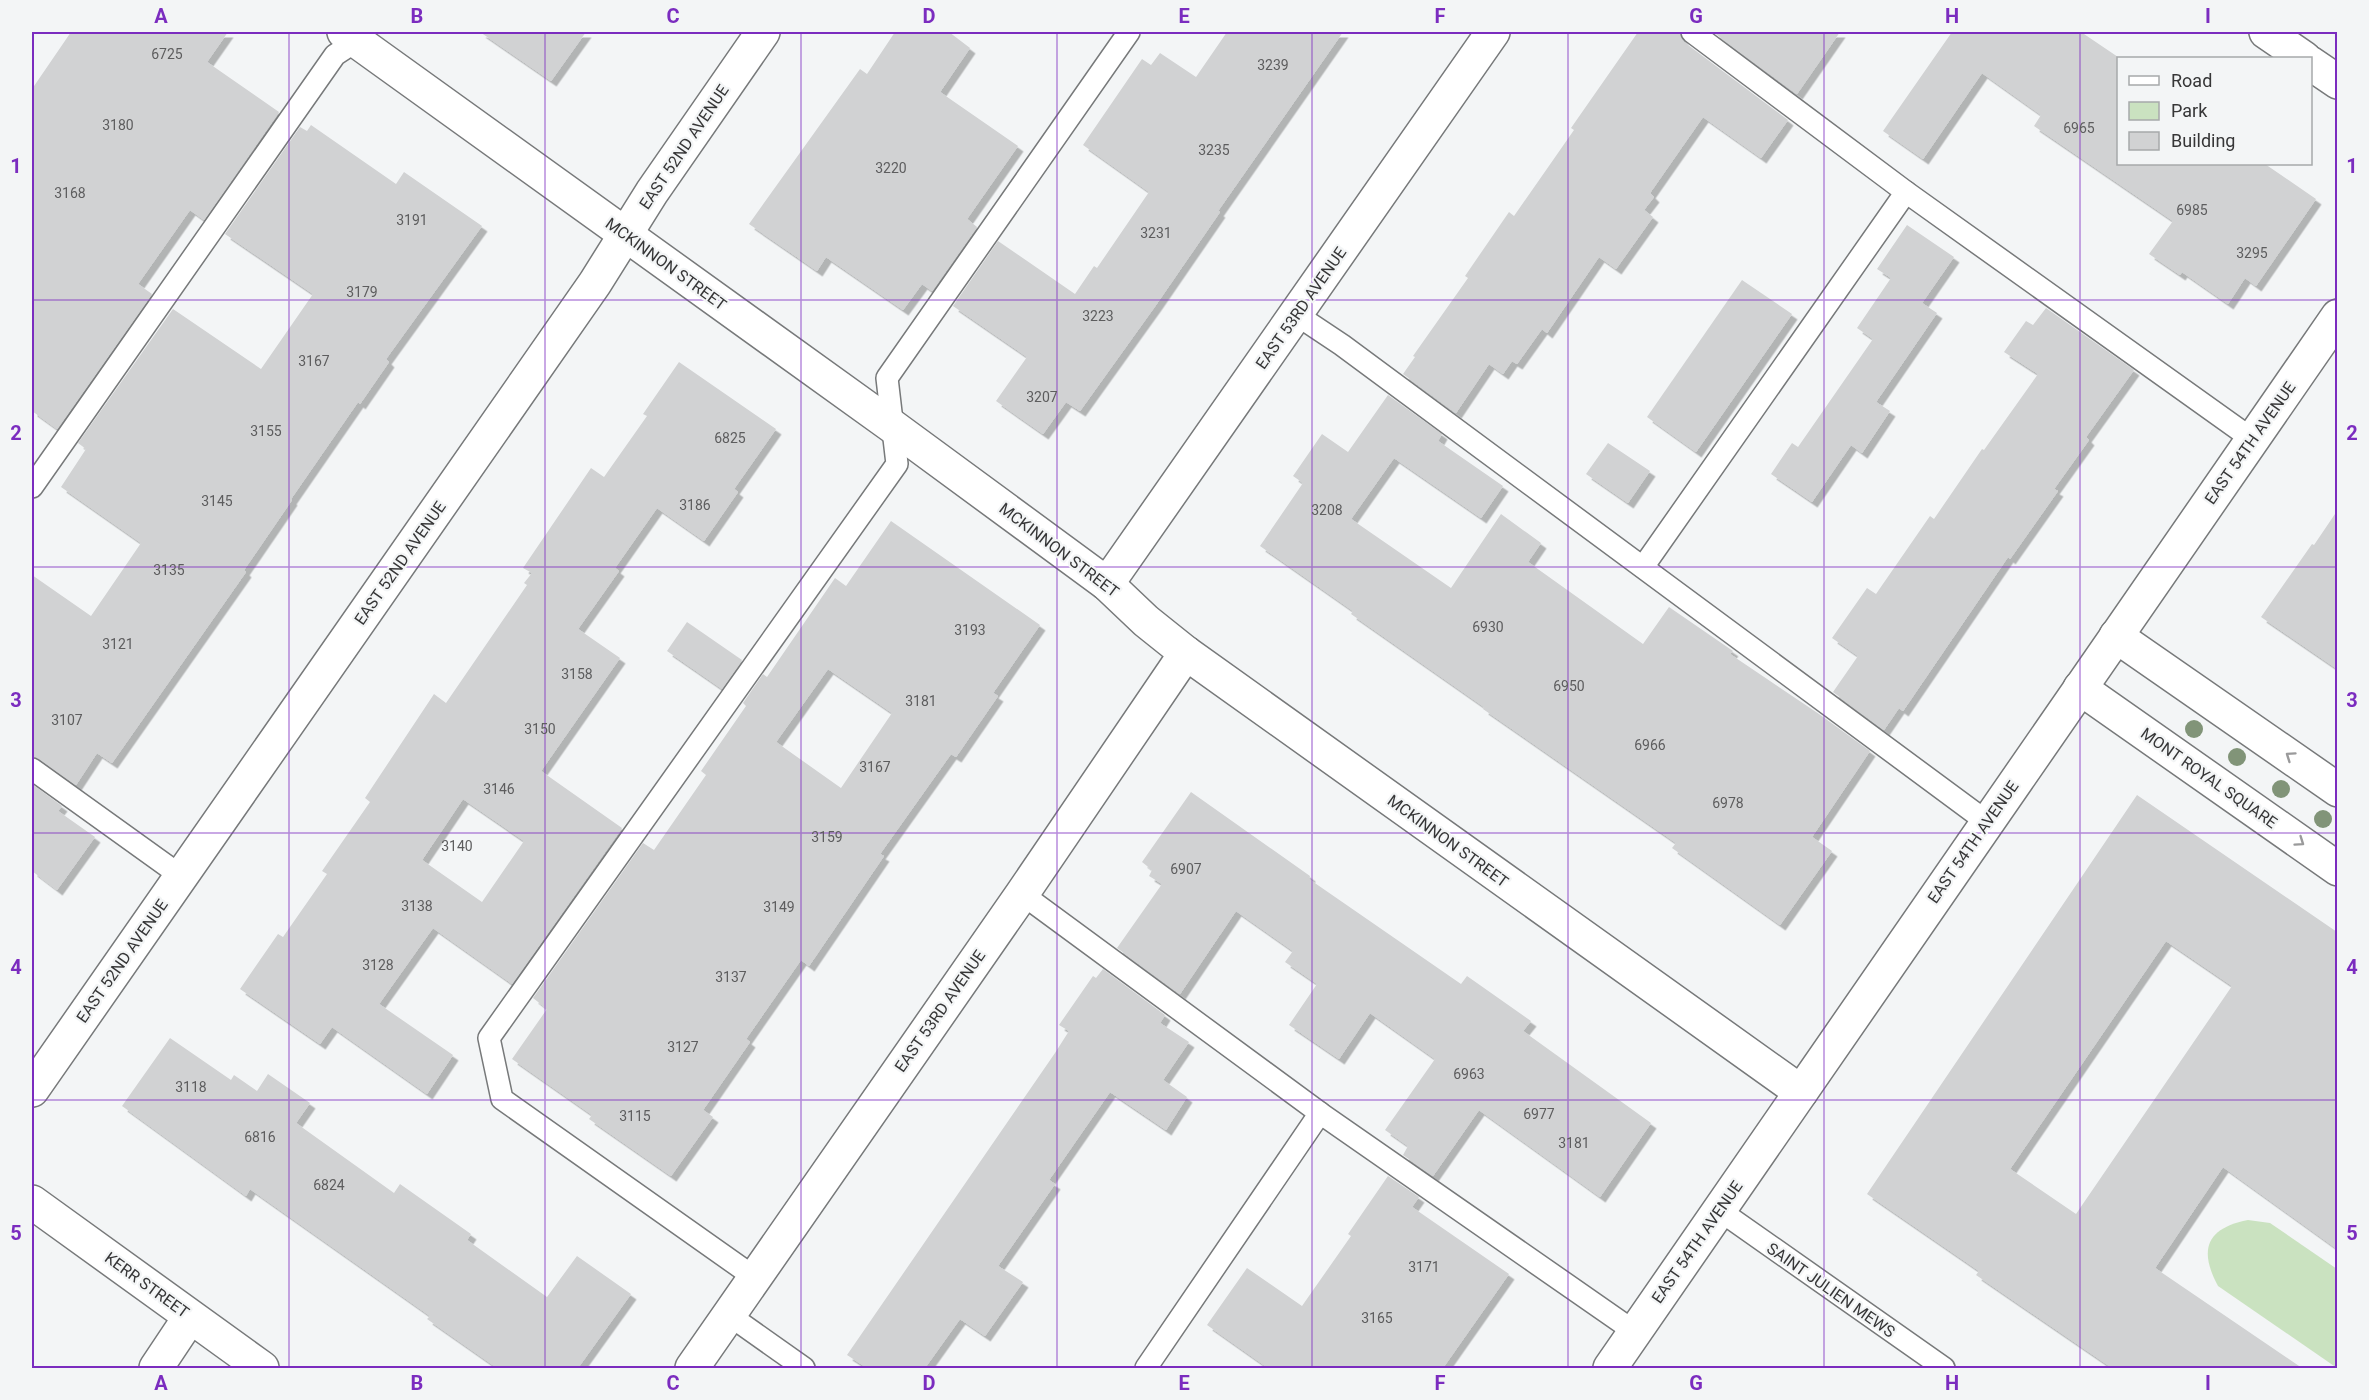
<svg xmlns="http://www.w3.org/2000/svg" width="2369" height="1400" font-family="Roboto,sans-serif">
<defs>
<filter id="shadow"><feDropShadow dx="5.5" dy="5.5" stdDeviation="0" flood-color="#0004"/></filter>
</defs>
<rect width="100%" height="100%" fill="#f3f5f6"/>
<!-- green -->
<path fill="#cae2c0" d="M 2248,1220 L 2270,1223 L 2337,1269 L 2337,1368 L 2218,1286 C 2198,1249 2207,1228 2248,1220 Z"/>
<!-- building -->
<g fill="#d1d2d3" fill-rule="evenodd" filter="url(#shadow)">
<polygon points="71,32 228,32 207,62 279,112 204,220 190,210 138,284 152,294 57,429 32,411 32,89"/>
<polygon points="480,32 586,32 551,81"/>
<polygon points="895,32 949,32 970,48 940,92 1018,146 967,219 977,227 932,291 922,284 903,310 826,257 817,271 749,224 860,69 867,74"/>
<polygon points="1227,32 1343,32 1218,211 1220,212 1156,305 1080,411 1066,402 1043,434 996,401 1027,357 953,306 998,241 1075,294 1094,266 1097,268 1149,192 1083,145 1142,59 1151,65 1160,53 1196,77"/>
<polygon points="1638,32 1679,32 1684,42 1788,120 1761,158 1703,117 1650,193 1654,197 1644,210 1653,217 1616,269 1599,257 1547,333 1542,329 1517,364 1512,361 1503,374 1489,364 1456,413 1403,374 1415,357 1413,356 1468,278 1465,276 1509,212 1514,216 1574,130 1571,128"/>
<polygon points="1713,32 1840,32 1797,94"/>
<polygon points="1952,32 2081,32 2118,57 2118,164 2265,164 2316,199 2256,286 2245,278 2228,304 2182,272 2180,275 2149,254 2173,221 2034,126 2041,115 1982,73 1923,159 1883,131"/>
<polygon points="311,125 396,184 404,172 482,226 386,359 389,362 360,404 358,402 291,499 292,500 244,570 246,572 112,763 97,753 76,785 39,759 32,757 32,575 91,616 141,543 61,487 86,449 78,443 173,309 261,369 313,294 225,234 300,127 307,131"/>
<polygon points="1907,225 1954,257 1922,303 1937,313 1876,402 1890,411 1862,453 1851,445 1812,502 1771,474 1792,443 1798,447 1873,339 1857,328 1891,278 1877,269"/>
<polygon points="1742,280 1792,314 1696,452 1647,417"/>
<polygon points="2046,308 2134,370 2086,437 2089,440 2054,489 2058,491 2010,559 2008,557 1903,711 1899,708 1884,730 1833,692 1858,656 1832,638 1867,588 1876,594 1930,516 1934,519 1982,449 1984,450 2038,374 2004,352 2026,321 2033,325"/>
<path d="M 679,362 L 776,429 L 734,489 L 738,492 L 704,541 L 657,508 L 615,568 L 619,571 L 578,629 L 620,658 L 541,771 L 622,828 L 512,984 L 433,928 L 379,1004 L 453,1055 L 427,1094 L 332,1027 L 320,1044 L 240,989 L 278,934 L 283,937 L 327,874 L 322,871 L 370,802 L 365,798 L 434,694 L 446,703 L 527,585 L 524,583 L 532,573 L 523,568 L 591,468 L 604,477 L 647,416 L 643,414 ZM 463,799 L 524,841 L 482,902 L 422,860 Z"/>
<polygon points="1388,395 1442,434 1438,441 1503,486 1481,518 1394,458 1351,519 1451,588 1501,514 1541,543 1528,562 1643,644 1669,607 1733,651 1730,654 1819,714 1870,751 1812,837 1832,851 1780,925 1672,848 1676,843 1483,709 1484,707 1351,614 1353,611 1260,546 1303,483 1293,476 1322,434 1348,452"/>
<polygon points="1608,443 1650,471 1628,503 1586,474"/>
<polygon points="2337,511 2337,669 2261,617 2312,544 2314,545"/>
<path d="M 891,521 L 1040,625 L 993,693 L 998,696 L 956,757 L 951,754 L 880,854 L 884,856 L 809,966 L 801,960 L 746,1039 L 750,1042 L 703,1110 L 713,1117 L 671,1176 L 589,1119 L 592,1115 L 512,1059 L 547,1009 L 533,998 L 643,843 L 654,850 L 706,775 L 701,771 L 746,706 L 743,703 L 763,674 L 767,677 L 835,578 L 846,586 ZM 828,669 L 892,713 L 841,788 L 776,742 Z"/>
<polygon points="687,622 742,660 722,689 667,651"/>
<polygon points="32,784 62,806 58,811 95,837 57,890 32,871"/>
<polygon points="1191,792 1310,876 1309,879 1461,984 1467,976 1531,1021 1523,1031 1651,1123 1600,1197 1479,1110 1433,1176 1403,1155 1408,1146 1385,1130 1435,1059 1370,1013 1339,1059 1289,1025 1317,984 1285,962 1293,951 1236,911 1180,994 1117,948 1162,884 1149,876 1152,870 1142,862"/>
<path d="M 2137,795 L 2337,932 L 2337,1249 L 2223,1167 L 2155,1268 L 2302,1368 L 2112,1368 L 1976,1275 L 1979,1271 L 1867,1194 ZM 2166,941 L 2232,986 L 2076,1214 L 2010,1169 Z"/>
<polygon points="1103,969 1165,1015 1160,1023 1189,1042 1163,1080 1187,1097 1166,1130 1110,1092 1049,1180 1055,1184 998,1266 1023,1282 985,1336 960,1319 925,1368 867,1368 847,1355 1055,1053 1069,1031 1059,1025 1093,976 1096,978"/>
<polygon points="170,1038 231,1080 234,1075 257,1091 268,1074 310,1103 296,1123 394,1193 400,1184 471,1234 467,1240 547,1297 577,1256 631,1294 578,1368 497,1368 427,1319 430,1316 250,1189 246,1196 122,1106"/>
<polygon points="1388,1176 1419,1197 1412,1207 1509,1274 1443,1368 1268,1368 1207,1325 1247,1268 1302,1306 1351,1236 1348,1234"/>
</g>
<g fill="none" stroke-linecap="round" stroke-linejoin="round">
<defs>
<g id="lane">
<polyline points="1692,32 1906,192 2252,439"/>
<polyline points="1297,315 1342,345 1987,822"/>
<polyline points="32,487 335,55 364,36"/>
<polyline points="1643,567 1906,192"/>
<polyline points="32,769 181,876"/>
<polyline points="1022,894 1320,1113 1635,1332"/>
<polyline points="1719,1210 1944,1368"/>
<polyline points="754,1277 502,1099 489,1038 897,464 887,378 1129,32"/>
<polyline points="729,1315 804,1368"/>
<polyline points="1146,1368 1320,1113"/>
</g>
<g id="street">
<polyline points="344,32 892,426 1107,584 1146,621 1186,653 1801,1092"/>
<polyline points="2266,32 2304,58"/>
<polyline points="2310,63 2338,82"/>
<polyline points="1107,584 1493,32"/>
<polyline points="2116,636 2338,790"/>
<polyline points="2080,688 2338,869"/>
<polyline points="32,1090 595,283 652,192 763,32"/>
<polyline points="156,1368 190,1317"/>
<polyline points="692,1368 1022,894 1186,653"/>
</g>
<g id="secondary">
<polyline points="32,1202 262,1368"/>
<polyline points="1610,1368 2338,316"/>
</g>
</defs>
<!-- lane casing -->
<use href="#lane" stroke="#77797a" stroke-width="24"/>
<!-- street casing -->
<use href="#street" stroke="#77797a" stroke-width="36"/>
<!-- secondary casing -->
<use href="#secondary" stroke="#77797a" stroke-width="36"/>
<!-- lane -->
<use href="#lane" stroke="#fff" stroke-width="21"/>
<!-- street -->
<use href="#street" stroke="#fff" stroke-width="33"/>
<!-- secondary -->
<use href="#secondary" stroke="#fff" stroke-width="33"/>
</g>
<!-- trees -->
<g fill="#819478">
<circle cx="2194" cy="729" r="9"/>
<circle cx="2237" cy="757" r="9"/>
<circle cx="2281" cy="789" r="9"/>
<circle cx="2323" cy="819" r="9"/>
</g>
<!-- one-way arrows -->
<defs><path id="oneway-chevron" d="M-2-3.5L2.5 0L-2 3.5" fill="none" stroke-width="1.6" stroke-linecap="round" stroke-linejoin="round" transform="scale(1.5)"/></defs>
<g stroke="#9a9a9b">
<use href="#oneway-chevron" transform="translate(2290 756) rotate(-145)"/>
<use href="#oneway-chevron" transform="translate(2300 842) rotate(35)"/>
</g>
<!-- grid -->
<path fill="none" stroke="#7b2cbf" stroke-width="1.5" stroke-opacity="0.55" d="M 289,32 L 289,1368M 545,32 L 545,1368M 801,32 L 801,1368M 1057,32 L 1057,1368M 1312,32 L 1312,1368M 1568,32 L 1568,1368M 1824,32 L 1824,1368M 2080,32 L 2080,1368M 32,300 L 2338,300M 32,567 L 2338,567M 32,833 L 2338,833M 32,1100 L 2338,1100"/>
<g text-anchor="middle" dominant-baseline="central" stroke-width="4.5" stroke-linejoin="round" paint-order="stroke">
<!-- number labels -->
<g font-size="14" fill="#5d5d5e">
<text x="167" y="54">6725</text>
<text x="1273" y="65">3239</text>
<text x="118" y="125">3180</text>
<text x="2079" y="128">6965</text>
<text x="1214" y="150">3235</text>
<text x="891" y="168">3220</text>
<text x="70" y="193">3168</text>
<text x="2192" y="210">6985</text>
<text x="412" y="220">3191</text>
<text x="1156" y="233">3231</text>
<text x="2252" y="253">3295</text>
<text x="362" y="292">3179</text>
<text x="1098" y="316">3223</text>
<text x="314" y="361">3167</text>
<text x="1042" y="397">3207</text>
<text x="266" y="431">3155</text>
<text x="730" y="438">6825</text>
<text x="217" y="501">3145</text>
<text x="695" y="505">3186</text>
<text x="1327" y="510">3208</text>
<text x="169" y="570">3135</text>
<text x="1488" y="627">6930</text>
<text x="970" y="630">3193</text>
<text x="118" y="644">3121</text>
<text x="577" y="674">3158</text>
<text x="1569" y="686">6950</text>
<text x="921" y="701">3181</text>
<text x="67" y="720">3107</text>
<text x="540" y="729">3150</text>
<text x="1650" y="745">6966</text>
<text x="875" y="767">3167</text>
<text x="499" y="789">3146</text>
<text x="1728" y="803">6978</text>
<text x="827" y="837">3159</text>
<text x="457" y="846">3140</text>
<text x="1186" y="869">6907</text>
<text x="417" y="906">3138</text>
<text x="779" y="907">3149</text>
<text x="378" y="965">3128</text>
<text x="731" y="977">3137</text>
<text x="683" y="1047">3127</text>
<text x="1469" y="1074">6963</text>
<text x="191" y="1087">3118</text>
<text x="1539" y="1114">6977</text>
<text x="635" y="1116">3115</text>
<text x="260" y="1137">6816</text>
<text x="1574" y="1143">3181</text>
<text x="329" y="1185">6824</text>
<text x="1424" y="1267">3171</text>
<text x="1377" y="1318">3165</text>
</g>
<!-- street labels -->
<g font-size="16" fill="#363637" stroke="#f3f5f6">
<text transform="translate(684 147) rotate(-56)">EAST 52ND AVENUE</text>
<text transform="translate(666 264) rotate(36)">MCKINNON STREET</text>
<text transform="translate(1301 308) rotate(-55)">EAST 53RD AVENUE</text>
<text transform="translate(2250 443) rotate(-55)">EAST 54TH AVENUE</text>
<text transform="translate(1059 550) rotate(37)">MCKINNON STREET</text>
<text transform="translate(400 563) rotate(-55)">EAST 52ND AVENUE</text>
<text transform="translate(2209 778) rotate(35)">MONT ROYAL SQUARE</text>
<text transform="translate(1448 841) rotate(36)">MCKINNON STREET</text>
<text transform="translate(1973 842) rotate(-55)">EAST 54TH AVENUE</text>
<text transform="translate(122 961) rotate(-55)">EAST 52ND AVENUE</text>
<text transform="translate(940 1011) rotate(-55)">EAST 53RD AVENUE</text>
<text transform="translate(1697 1242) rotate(-55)">EAST 54TH AVENUE</text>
<text transform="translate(147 1285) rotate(36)">KERR STREET</text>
<text transform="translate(1831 1290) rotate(35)">SAINT JULIEN MEWS</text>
</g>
</g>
<!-- border -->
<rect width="2369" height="1400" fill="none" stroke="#f3f5f6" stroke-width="66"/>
<!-- legend -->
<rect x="2117" y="57" width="195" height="108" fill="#f3f5f6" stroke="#a7a9aa" stroke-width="1.5"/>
<rect x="2129" y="76" width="30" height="9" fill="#ffffff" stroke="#a7a9aa" stroke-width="1.5"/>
<text x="2171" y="87" font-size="18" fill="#363637">Road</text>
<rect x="2129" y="102" width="30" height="18" fill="#cae2c0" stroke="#a7a9aa" stroke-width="1.5"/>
<text x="2171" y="117" font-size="18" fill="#363637">Park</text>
<rect x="2129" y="132" width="30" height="18" fill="#d1d2d3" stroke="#a7a9aa" stroke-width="1.5"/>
<text x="2171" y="147" font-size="18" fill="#363637">Building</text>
<rect x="33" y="33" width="2303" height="1334" fill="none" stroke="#7b2cbf" stroke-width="2"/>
<g font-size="20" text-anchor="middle" font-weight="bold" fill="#7b2cbf">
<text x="161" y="23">A</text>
<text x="417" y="23">B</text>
<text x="673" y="23">C</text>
<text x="929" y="23">D</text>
<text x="1184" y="23">E</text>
<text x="1440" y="23">F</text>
<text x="1696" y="23">G</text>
<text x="1952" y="23">H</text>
<text x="2208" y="23">I</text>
<text x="16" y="173">1</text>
<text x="2352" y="173">1</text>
<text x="16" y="440">2</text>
<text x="2352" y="440">2</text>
<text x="16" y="707">3</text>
<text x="2352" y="707">3</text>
<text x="16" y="974">4</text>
<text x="2352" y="974">4</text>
<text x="16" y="1240">5</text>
<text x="2352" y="1240">5</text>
<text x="161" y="1390">A</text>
<text x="417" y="1390">B</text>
<text x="673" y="1390">C</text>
<text x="929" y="1390">D</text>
<text x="1184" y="1390">E</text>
<text x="1440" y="1390">F</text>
<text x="1696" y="1390">G</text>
<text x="1952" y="1390">H</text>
<text x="2208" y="1390">I</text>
</g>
</svg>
